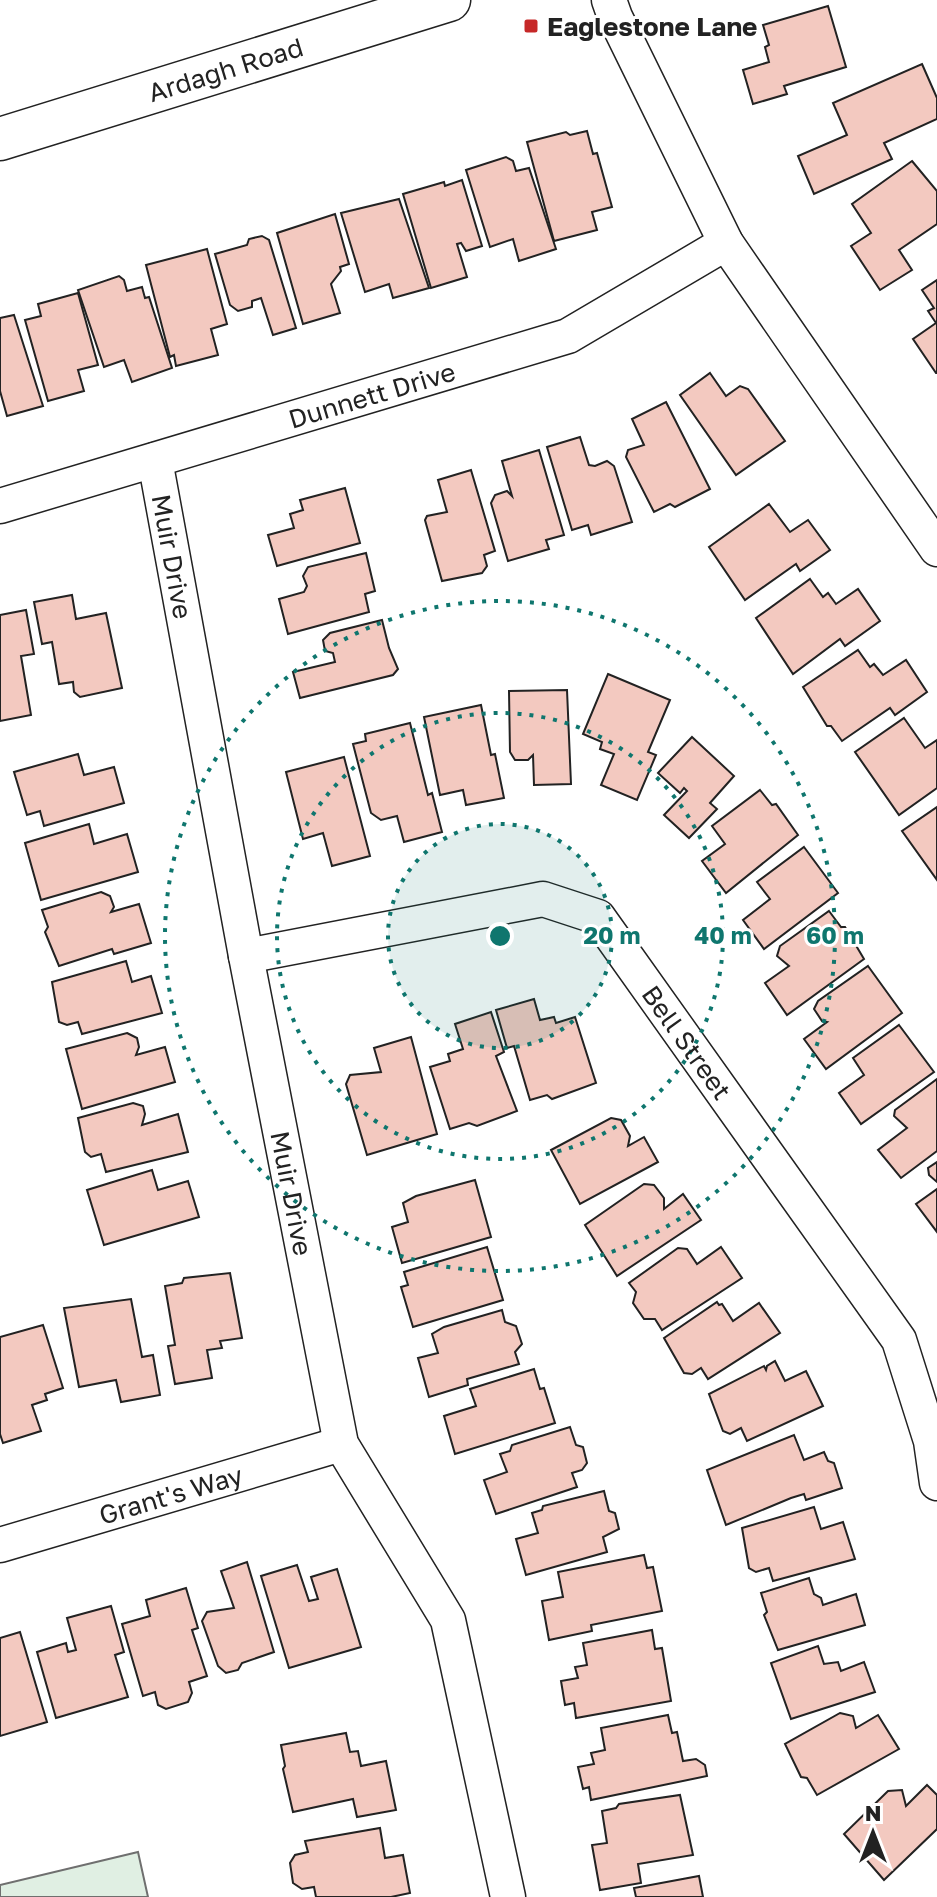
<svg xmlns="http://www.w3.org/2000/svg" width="937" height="1897" font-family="'Golos Text',sans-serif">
<rect width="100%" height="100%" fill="#fff"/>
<!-- green -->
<polygon fill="#e0efe3" stroke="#6f6f6f" stroke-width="2" points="138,1852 148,1897 0,1897 0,1885"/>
<!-- building -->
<g fill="#f3c9c0" stroke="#222" stroke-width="2">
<polygon points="828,6 846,67 784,86 787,94 753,104 743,70 769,62 765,47 769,45 763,25"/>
<polygon points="922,64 937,98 937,119 884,143 892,159 814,194 798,156 847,135 833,103"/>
<polygon points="587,131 593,154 597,153 612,207 592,212 597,230 554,241 527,142 566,132 570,135"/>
<polygon points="506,157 513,161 516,171 529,168 556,249 519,261 513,239 490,247 466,170"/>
<polygon points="912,161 937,191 937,224 899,250 912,270 880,290 851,246 871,233 852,204"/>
<polygon points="462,180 482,246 466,251 461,243 457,244 467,277 431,288 403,194 444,182 445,186"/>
<polygon points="399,199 429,288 393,298 389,284 365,292 341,213"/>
<polygon points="335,214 349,264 340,267 341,271 331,284 340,313 303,324 277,233"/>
<polygon points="262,236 269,240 296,328 273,335 261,298 252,301 252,307 238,311 230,305 215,254 247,245 249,239"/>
<polygon points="207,249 227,324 211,329 218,355 176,366 174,355 170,357 146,265"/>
<polygon points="119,276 124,280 127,291 142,287 145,298 149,297 172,368 132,382 124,360 104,367 78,290"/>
<polygon points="937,280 937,373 936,373 913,339 936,323 928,311 934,308 922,290"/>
<polygon points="78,293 98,365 78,370 84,391 48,401 25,320 41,316 38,304"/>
<polygon points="14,315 43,406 7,416 0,391 0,318"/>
<polygon points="710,373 726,396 740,386 748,389 785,441 736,475 680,395"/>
<polygon points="666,402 710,489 675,507 670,504 654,512 626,457 628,450 644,445 632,419"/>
<polygon points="580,437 589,465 595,466 607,461 614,466 632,522 591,535 588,525 572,530 547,447"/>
<polygon points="539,450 564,535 546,540 549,549 508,561 491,503 495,495 507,491 512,496 502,461"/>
<polygon points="471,470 495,551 484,555 487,566 482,573 442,581 425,520 427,516 447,512 438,480"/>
<polygon points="345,488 360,543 277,566 268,535 294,528 290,514 303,510 300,500"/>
<polygon points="769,504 790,532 808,520 830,550 800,571 796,564 745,600 709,547"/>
<polygon points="366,553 375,591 365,594 369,612 288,634 279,599 304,592 307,586 303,576 308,567"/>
<polygon points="810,579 823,597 828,593 836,604 858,589 880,621 845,646 840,639 793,674 756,618"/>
<polygon points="72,595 76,619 106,613 122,688 80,697 74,692 73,682 59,684 52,642 42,644 34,602"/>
<polygon points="26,610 34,654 21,656 31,715 0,721 0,615"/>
<polygon points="382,620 389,648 398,669 393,675 300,698 293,672 335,662 333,653 325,651 323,640 330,633"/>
<polygon points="858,650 870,667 874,664 883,675 906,660 927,692 895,715 890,708 842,741 831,726 827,726 803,687"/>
<polygon points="608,674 670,700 648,752 656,755 637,800 601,785 614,754 600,749 602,742 583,734"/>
<polygon points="567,690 571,784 534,785 533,755 528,760 515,760 510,752 509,691"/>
<polygon points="481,705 491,755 495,754 504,798 466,805 463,790 440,795 424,717"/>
<polygon points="904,718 925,748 937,740 937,788 899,815 855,752"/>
<polygon points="410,723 428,795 432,793 442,832 404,842 397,816 381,820 371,813 353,744 366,741 365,734"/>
<polygon points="692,737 734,776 710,803 717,809 689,838 664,815 687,791 684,788 680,793 658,773"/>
<polygon points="78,754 84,775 114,767 124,803 44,826 40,811 27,815 14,772"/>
<polygon points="344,757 370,856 332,866 323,833 303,839 286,772"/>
<polygon points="760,790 772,805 776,804 798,835 726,893 702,861 725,844 712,826"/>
<polygon points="937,807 937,880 902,831"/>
<polygon points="89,824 94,844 127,834 138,872 41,900 25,843"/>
<polygon points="804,847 838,893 764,949 743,920 770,899 757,882"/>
<polygon points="101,892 110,896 114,907 111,912 139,904 151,943 114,954 112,949 59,966 45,932 48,927 42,910"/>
<polygon points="829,911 841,927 845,927 864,959 787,1015 765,983 789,966 777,956 780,946"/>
<polygon points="126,961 132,982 151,976 162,1013 82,1034 78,1022 67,1025 59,1022 52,982"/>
<polygon points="868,966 902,1013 826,1069 804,1039 827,1022 822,1021 814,1009 818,1001"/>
<polygon points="534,999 540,1020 554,1017 556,1023 575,1017 596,1083 552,1099 547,1095 530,1100 514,1046 507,1048 496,1010"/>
<polygon points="491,1012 504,1052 496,1056 517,1111 477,1126 469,1123 450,1129 430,1067 450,1061 448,1054 463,1049 455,1024"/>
<polygon points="899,1025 934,1072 861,1124 839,1093 864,1075 853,1058"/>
<polygon points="127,1033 137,1038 139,1047 136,1055 165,1047 175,1082 82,1109 66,1049"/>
<polygon points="411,1037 437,1134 367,1155 346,1084 350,1075 381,1072 374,1048"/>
<polygon points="937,1079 937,1151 901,1178 878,1150 907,1128 894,1116 895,1110"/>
<polygon points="133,1103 143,1106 145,1114 142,1125 178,1114 188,1152 106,1172 101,1154 91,1157 85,1152 78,1118"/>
<polygon points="611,1118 621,1120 630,1136 628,1146 644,1137 658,1162 580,1204 551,1150"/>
<polygon points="937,1162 937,1182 929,1175 928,1168"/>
<polygon points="152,1170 158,1190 188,1181 199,1217 104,1245 87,1190"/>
<polygon points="475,1180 491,1237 402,1263 392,1227 408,1222 403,1203 416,1196"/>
<polygon points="644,1184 654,1185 664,1198 664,1209 683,1194 701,1220 617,1276 585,1225"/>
<polygon points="937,1189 937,1232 916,1204"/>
<polygon points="487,1247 503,1300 413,1327 401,1287 408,1285 404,1272"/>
<polygon points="721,1247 742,1278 662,1330 655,1319 644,1319 633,1303 636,1292 629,1283 678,1248 687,1249 697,1264"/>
<polygon points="230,1273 242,1338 220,1341 222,1348 207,1350 212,1378 175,1384 168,1346 175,1345 165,1286 182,1283 184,1278"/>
<polygon points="131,1299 142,1357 153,1355 160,1395 121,1402 116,1380 79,1387 64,1308"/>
<polygon points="717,1302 719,1305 722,1304 733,1321 759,1303 780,1333 708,1379 701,1368 692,1374 684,1373 664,1338"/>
<polygon points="502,1310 505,1322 516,1326 522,1344 515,1352 519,1364 467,1379 468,1385 429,1397 418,1358 438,1353 432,1334 444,1327"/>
<polygon points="43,1325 63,1388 45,1394 47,1400 32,1405 41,1431 3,1443 0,1434 0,1337"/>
<polygon points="775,1361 785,1381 806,1371 823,1406 747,1441 741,1428 730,1434 723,1431 709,1394 764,1366 766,1370 767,1366"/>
<polygon points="534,1369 540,1389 544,1388 555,1423 455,1454 444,1416 476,1406 470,1389"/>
<polygon points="570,1427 576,1445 583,1447 587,1463 582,1470 572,1473 577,1487 496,1514 484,1480 507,1472 500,1454 510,1451 512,1445"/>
<polygon points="794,1435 804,1460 824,1452 828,1461 834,1463 842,1488 806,1500 804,1494 791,1498 726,1525 707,1470"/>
<polygon points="604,1491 609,1511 615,1513 619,1529 603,1537 607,1552 526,1575 516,1539 538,1533 532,1513 542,1510 543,1506"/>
<polygon points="814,1507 821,1529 843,1522 855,1559 773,1581 769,1568 756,1572 749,1568 742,1528"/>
<polygon points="644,1555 647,1568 653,1567 662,1611 591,1625 592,1631 549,1640 542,1601 563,1597 558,1572"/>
<polygon points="247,1562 274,1652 242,1663 238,1670 226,1673 218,1666 202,1621 207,1612 234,1608 221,1571"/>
<polygon points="297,1565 309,1601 318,1599 311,1577 337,1569 361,1647 289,1668 261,1576"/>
<polygon points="809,1578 814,1594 821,1598 823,1605 856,1594 865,1625 778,1650 764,1615 767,1612 761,1593"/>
<polygon points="186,1588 198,1628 192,1630 207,1676 189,1682 192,1693 188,1702 166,1709 158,1705 155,1692 143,1696 122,1624 150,1616 146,1600"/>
<polygon points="111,1606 124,1652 115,1655 128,1697 56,1718 37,1652 66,1643 68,1652 76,1650 67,1618"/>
<polygon points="652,1630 655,1649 662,1648 671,1701 576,1718 574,1703 565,1705 561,1681 578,1678 575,1667 587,1665 583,1643"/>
<polygon points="20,1632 47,1722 0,1736 0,1638"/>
<polygon points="818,1646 824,1664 838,1662 841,1671 864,1662 875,1692 791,1719 771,1663"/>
<polygon points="840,1713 853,1716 856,1728 878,1715 899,1749 817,1795 807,1778 801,1777 785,1744"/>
<polygon points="668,1715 672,1733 677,1732 683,1761 696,1759 705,1765 707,1776 591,1800 589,1787 583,1789 578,1767 594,1764 591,1753 605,1750 601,1728"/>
<polygon points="346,1733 350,1752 358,1751 361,1766 386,1761 396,1810 357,1817 353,1799 293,1812 283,1769 285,1766 281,1745"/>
<polygon points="927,1785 937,1795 937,1829 884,1880 844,1834 888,1791 902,1790 906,1806"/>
<polygon points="680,1795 693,1855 638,1864 641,1883 600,1890 592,1845 607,1843 602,1811 616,1808 619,1804"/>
<polygon points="380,1828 385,1858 403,1855 410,1893 391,1897 316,1897 314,1887 302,1889 293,1883 290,1863 295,1855 308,1852 305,1841"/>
<polygon points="699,1876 703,1897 636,1897 634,1888"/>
</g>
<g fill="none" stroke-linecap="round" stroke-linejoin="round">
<defs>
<g id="minor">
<polyline points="609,0 615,17 726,243 937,549"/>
<path id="s1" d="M 155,460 L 246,956 L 341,1444 L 448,1620 L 508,1897"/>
<path id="s2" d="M 0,506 L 568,336 L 726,243"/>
<path id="s3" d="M 246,956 L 543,899 L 598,917 L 899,1340 L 931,1441 L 937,1483"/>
<path id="s4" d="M 0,1545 L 341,1444"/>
</g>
<g id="tertiary">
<path id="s5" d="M 0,139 L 449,0"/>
</g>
</defs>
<!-- minor casing -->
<use href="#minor" stroke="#222" stroke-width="37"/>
<!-- tertiary casing -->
<use href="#tertiary" stroke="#222" stroke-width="45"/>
<!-- minor -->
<use href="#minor" stroke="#fff" stroke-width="34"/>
<!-- tertiary -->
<use href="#tertiary" stroke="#fff" stroke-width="42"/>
</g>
<!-- distance rings -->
<circle cx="500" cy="936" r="112" fill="#0f766e" fill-opacity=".12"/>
<g fill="none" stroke="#0f766e" stroke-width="4" stroke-dasharray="4 8">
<circle cx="500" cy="936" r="112"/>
<circle cx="500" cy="936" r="223"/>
<circle cx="500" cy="936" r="335"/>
</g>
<!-- markers -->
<rect fill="#c62828" stroke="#fff" stroke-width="3" x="523" y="18" width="16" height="16" rx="4"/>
<g text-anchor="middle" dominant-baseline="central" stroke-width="6" stroke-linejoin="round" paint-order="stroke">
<!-- poi labels -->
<g font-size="26" font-weight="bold" fill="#222" stroke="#fff" text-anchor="start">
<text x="547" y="26">Eaglestone Lane</text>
</g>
<!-- street labels -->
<g font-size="26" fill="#222" stroke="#fff">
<text stroke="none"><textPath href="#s5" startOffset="236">Ardagh Road</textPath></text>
<text stroke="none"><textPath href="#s2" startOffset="388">Dunnett Drive</textPath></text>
<text stroke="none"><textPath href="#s1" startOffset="98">Muir Drive</textPath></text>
<text stroke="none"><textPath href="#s3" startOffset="514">Bell Street</textPath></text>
<text stroke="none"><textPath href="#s1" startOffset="746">Muir Drive</textPath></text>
<text stroke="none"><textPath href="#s4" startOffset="178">Grant's Way</textPath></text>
</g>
</g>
<circle cx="500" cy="936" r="12" fill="#0f766e" stroke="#fff" stroke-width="4"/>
<g font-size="24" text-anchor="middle" font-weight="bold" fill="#0f766e" stroke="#fff" stroke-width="6" stroke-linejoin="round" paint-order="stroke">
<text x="612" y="944">20 m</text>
<text x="723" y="944">40 m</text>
<text x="835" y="944">60 m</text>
</g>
<!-- north arrow -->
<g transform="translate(873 1833)" stroke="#ffffff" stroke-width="6" paint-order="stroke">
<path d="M0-6L14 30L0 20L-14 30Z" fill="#222222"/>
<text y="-12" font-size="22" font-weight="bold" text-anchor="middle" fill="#222222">N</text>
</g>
</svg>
